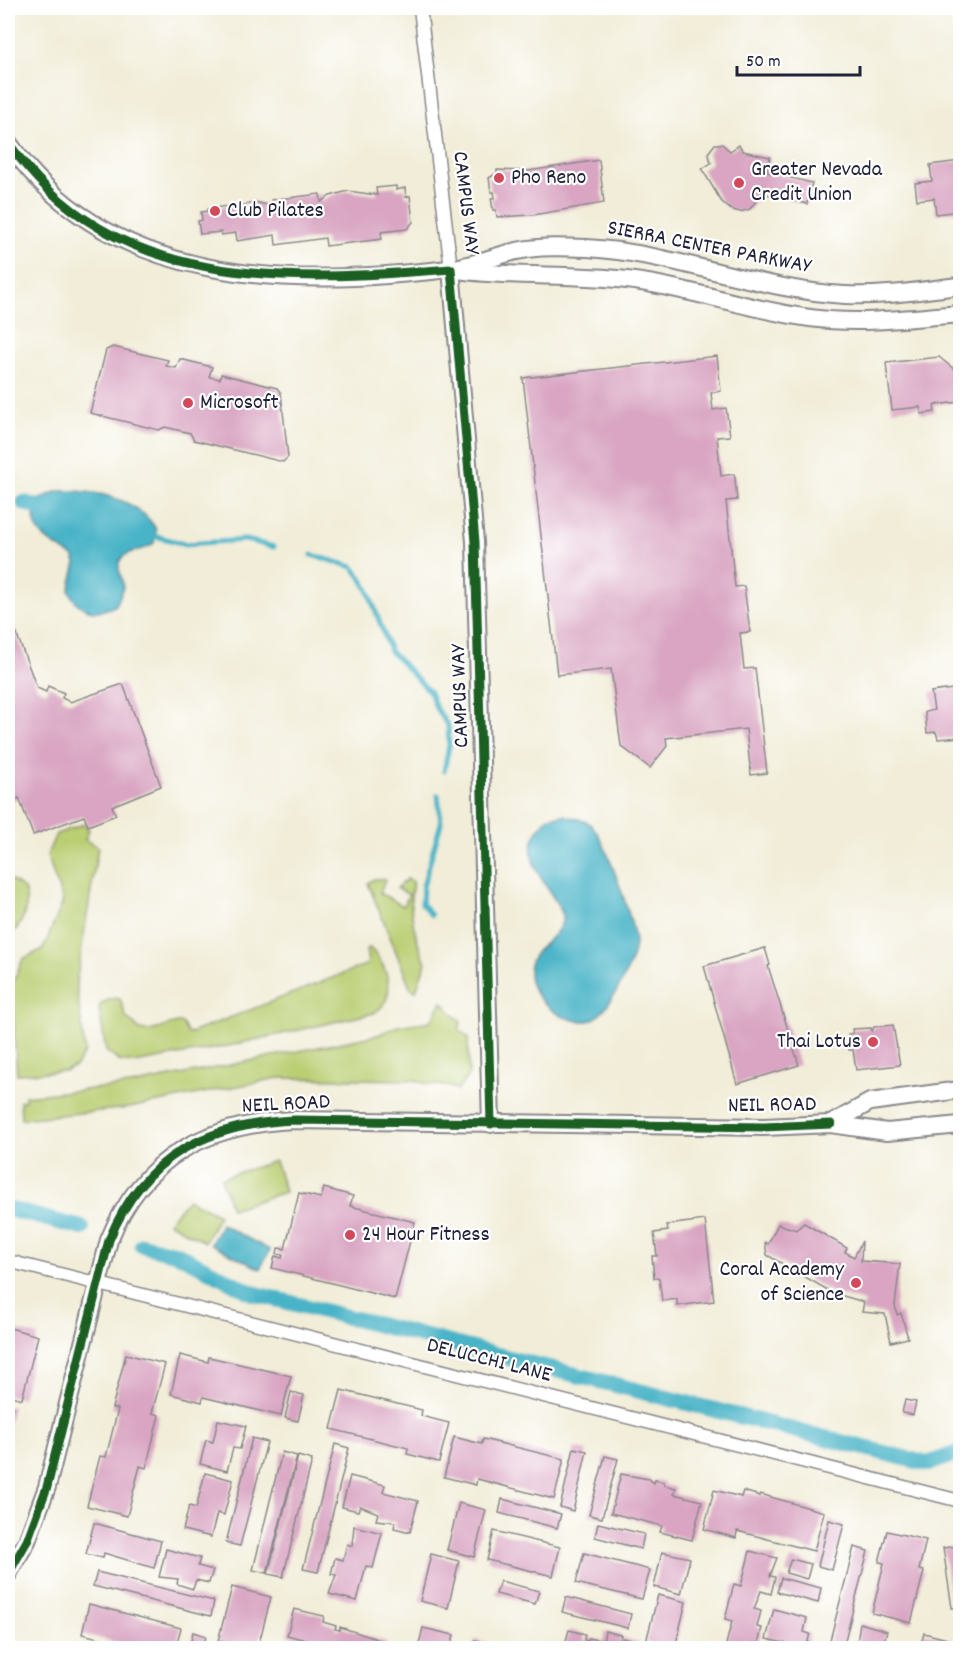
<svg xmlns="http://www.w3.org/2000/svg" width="968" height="1656" font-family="Dekko,sans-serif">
<rect width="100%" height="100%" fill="#fff"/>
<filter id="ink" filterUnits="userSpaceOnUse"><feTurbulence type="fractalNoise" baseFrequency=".0167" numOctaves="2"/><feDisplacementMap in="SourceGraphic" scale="12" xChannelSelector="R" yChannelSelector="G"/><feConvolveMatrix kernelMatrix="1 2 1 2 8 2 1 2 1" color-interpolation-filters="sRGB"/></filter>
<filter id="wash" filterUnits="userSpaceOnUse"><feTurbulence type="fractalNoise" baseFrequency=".008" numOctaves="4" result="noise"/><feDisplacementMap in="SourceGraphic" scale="24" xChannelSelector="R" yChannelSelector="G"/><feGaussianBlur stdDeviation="1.35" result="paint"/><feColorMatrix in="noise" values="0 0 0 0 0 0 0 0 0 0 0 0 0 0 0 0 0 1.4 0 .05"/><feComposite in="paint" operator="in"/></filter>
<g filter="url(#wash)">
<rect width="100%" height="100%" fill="#f1edd8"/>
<!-- green -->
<g fill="#bace72" stroke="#6e7856" stroke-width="1.5">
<polygon points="84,824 89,830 85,840 98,847 76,984 85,1052 76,1066 65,1071 17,1074 11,987 23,959 43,949 63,902 47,855 56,834"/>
<path d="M 8,878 L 24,889 C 31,907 22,926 8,937 Z"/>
<path d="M 374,879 L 386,879 L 380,893 L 403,906 L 409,895 L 397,888 L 407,879 L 413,882 C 407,907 415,940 426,962 L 416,991 L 411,989 L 368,883 Z"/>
<path d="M 370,948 C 388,966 399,997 374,1013 L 228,1046 L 134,1063 L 119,1061 L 106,1051 L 99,1009 L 101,1003 L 114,998 L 120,999 L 126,1017 L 140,1030 C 156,1034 168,1022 182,1023 L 188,1034 L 368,964 L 366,949 Z"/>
<path d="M 442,1002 L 461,1022 L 459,1030 L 468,1037 L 469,1074 L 458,1090 C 447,1082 430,1088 415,1080 L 278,1078 L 129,1108 L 21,1119 L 20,1101 L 25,1101 L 25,1096 L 131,1085 L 378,1035 L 398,1026 L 431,1021 Z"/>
<polygon points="275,1161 285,1192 231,1209 221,1178"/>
<polygon points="188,1199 219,1215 205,1242 168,1222"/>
</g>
<!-- water -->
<g fill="#49b4c7" stroke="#366b81" stroke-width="1.5">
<path d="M 57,491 C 91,489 137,497 156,529 L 154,543 C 145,551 134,549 124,556 C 113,564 123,576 123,587 C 122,593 119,599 116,605 C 97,616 78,612 69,591 L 76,563 L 74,557 C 50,541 27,536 36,501 Z"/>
<path d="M 564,815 C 572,818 584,819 590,824 C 603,832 636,927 635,943 C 634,963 613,1002 598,1016 C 585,1028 559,1017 548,1007 C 538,998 528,985 529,971 C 530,945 562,940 563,915 C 546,878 510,855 549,817 Z"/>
<polygon points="221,1224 270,1250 260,1269 211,1244"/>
</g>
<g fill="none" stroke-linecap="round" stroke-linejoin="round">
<!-- stream -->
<g stroke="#49b4c7" stroke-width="5">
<polyline points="155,536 185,544 246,540 274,547"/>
<polyline points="312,555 353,567 360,576 368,590 390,651 430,692 436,708 448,726 449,746 444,771"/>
<polyline points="431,915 422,904 423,886 441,823 438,795"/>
</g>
<!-- canal -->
<g stroke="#49b4c7" stroke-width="16">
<polyline points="24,503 35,506"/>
<polyline points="8,1209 82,1228"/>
<polyline points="142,1245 178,1254 252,1293 928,1464 960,1452"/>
</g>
</g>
<g id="blocks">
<!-- building -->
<g fill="#d9a5c2">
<polygon points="715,144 722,144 730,151 739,145 743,151 770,157 767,172 812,183 807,204 762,193 750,209 740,212 730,209 721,201 702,169 711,163 708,153"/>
<polygon points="599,160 604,203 533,215 497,217 496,210 493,210 491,198 495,198 494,192 491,192 489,178 497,173 497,170 528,171"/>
<polygon points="960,161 960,211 936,214 934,198 917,200 915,183 932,181 930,165"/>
<polygon points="396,186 396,190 405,188 406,197 410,196 413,222 407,229 381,232 382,239 326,246 325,238 276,245 275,235 237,241 236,233 221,235 221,232 200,234 198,221 202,220 201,212 209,211 208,209 233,205 234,208 255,202 272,206 271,200 320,194 321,202 330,196 348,191 377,195 376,188"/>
<polygon points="113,347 168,360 166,366 176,368 180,359 212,367 209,377 220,379 221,374 277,388 281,393 288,457 283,462 194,440 190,433 165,427 159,430 90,413 106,350"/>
<polygon points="717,356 721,391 711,393 713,410 726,408 730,436 717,437 721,476 734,474 735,478 737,500 726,501 735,587 744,586 750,632 740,633 744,669 755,668 767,773 751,775 746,729 666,738 667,746 650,768 621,746 611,669 557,675 523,378"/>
<polygon points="939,357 960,374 960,402 934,405 935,412 921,414 920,407 892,410 886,363"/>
<polygon points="8,611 37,688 46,692 48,686 64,693 62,698 70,702 123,684 161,786 112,806 116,815 88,826 84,816 33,835 19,798 8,802"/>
<polygon points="960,688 960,737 938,739 936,732 927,733 925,712 934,710 931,692"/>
<polygon points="765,948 770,965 768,966 799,1065 737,1084 704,966"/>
<polygon points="893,1025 900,1065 856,1070 853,1050 849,1050 848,1034 853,1033 852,1029 871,1028 872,1031 874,1027"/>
<polygon points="324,1188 353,1196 350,1206 415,1222 395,1299 272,1268 275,1256 282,1258 283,1255 277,1254 278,1248 285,1249 299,1193 321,1198"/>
<polygon points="705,1220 714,1301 677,1306 677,1299 662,1301 659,1278 654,1278 652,1256 657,1256 654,1233 668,1231 667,1225"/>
<polygon points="804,1223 847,1248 845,1252 854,1257 862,1241 861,1261 900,1264 895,1305 897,1315 901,1313 908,1338 891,1342 885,1314 862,1312 864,1302 833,1293 767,1255 765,1242 768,1244 778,1224 796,1230"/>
<polygon points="10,1328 38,1336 22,1399 8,1395 8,1340"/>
<polygon points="126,1354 165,1364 152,1413 159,1415 146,1468 140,1466 127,1516 87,1506 100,1456 106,1457 118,1409 112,1408"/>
<polygon points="180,1355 208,1362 209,1357 291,1376 281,1416 203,1397 202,1402 171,1394"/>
<polygon points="341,1390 422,1410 421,1416 449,1423 439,1462 407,1454 408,1448 331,1429"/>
<polygon points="291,1392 304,1395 298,1421 285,1418"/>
<polygon points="905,1400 916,1402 913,1415 902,1413"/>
<polygon points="8,1406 13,1407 8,1425"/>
<polygon points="218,1420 246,1426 240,1449 233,1448 227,1471 200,1464 206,1440 213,1442"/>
<polygon points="454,1437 482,1444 483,1439 564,1459 554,1499 477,1479 476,1485 444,1477"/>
<polygon points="252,1438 267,1442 240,1546 226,1543"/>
<polygon points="335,1444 349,1448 318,1572 303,1569"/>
<polygon points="574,1448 587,1451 573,1511 560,1507"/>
<polygon points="282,1452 297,1456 267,1573 253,1570"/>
<polygon points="298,1456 312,1460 283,1577 268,1574"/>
<polygon points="605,1456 618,1459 602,1518 589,1515"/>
<polygon points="205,1473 233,1480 224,1515 217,1513 211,1537 183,1530 189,1506 196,1508"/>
<polygon points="621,1474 649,1479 654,1483 655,1480 664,1482 664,1485 676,1488 674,1494 702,1501 692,1540 660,1532 662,1526 611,1513"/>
<polygon points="350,1476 385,1485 383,1492 418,1501 410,1532 394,1528 395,1522 376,1520 378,1513 365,1508 360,1506 358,1511 342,1507"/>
<polygon points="714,1490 741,1497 743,1491 760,1496 760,1494 824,1512 814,1551 737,1531 736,1538 704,1529"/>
<polygon points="502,1499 561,1514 557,1528 499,1513"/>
<polygon points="459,1503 486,1510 474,1557 447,1550"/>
<polygon points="829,1520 844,1524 832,1570 818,1566"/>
<polygon points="94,1523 161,1541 154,1568 104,1553 103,1558 86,1554"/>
<polygon points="598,1523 644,1534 641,1549 595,1537"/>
<polygon points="354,1526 382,1533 373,1568 366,1566 357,1601 329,1594 336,1575 331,1574 335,1558 343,1560 347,1544 352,1546"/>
<polygon points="494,1531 560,1547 553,1576 487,1560"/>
<polygon points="887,1531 926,1540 919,1570 924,1571 911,1623 872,1613 884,1563 879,1562"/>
<polygon points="958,1546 960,1607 952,1608 943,1548"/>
<polygon points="854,1547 868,1551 843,1648 828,1648"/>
<polygon points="166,1549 200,1558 198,1566 213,1570 209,1583 196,1580 193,1589 177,1584 178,1579 159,1577"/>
<polygon points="750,1551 777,1558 770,1576 775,1577 771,1594 761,1591 754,1609 761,1611 757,1627 762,1628 758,1644 753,1643 752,1648 725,1648 732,1621 725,1619 734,1584 741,1586"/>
<polygon points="662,1552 690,1558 681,1594 654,1587"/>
<polygon points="584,1553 650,1570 642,1599 576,1583"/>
<polygon points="431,1554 459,1561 448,1608 420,1601"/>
<polygon points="791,1559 811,1564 807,1579 786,1573"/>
<polygon points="97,1572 214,1601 211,1616 93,1586"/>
<polygon points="781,1578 821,1588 818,1603 777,1592"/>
<polygon points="500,1581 539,1591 535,1604 496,1594"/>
<polygon points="232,1587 271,1597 258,1647 263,1648 222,1648 224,1642 218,1641"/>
<polygon points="658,1595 686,1602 675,1648 646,1642"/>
<polygon points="566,1597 631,1614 628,1628 562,1612"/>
<polygon points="89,1604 181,1628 177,1642 190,1645 193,1632 206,1636 203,1648 140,1648 82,1634"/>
<polygon points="294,1609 324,1616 323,1622 336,1626 335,1629 340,1630 340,1627 386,1642 385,1648 315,1648 317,1643 287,1635"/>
<polygon points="774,1609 807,1618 804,1632 810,1634 806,1648 766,1639"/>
<polygon points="860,1623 887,1631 882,1648 850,1648 852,1642 857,1643"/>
<polygon points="423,1628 454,1635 451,1648 418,1648"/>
<polygon points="960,1629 960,1648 958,1648 956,1630"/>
<polygon points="569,1630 585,1634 584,1640 588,1641 589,1638 603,1641 605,1631 621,1635 620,1641 623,1641 623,1638 639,1642 638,1648 564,1648"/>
<polygon points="924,1633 951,1640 949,1648 920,1648"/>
<polygon points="475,1640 488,1644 487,1648 473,1648"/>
</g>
</g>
</g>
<g filter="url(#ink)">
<use href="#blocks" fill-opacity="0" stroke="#8a888a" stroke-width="1.5"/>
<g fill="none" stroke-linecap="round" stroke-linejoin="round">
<defs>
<g id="minor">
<polyline points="420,8 451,269"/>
<polyline points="8,1261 960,1501"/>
</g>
<g id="tertiary">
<path d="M 8,142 C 108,287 290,288 448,269 C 472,266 494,256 517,251 C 539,246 564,247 587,248 C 675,253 757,290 845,295 C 884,297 922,290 960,286"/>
<polyline points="451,269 475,542 491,1124"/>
<path d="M 458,270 C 515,278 570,273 627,280 C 688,287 748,310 810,318 C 860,325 910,318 960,314"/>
<polyline points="831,1124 870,1102 960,1090"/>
<path d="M 8,1574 L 27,1541 L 47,1487 L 109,1240 C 143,1156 207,1124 295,1120 L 764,1127 L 831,1124 L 887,1132 L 960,1125"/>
</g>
</defs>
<!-- minor casing -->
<use href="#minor" stroke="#8a888a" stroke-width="15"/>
<!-- tertiary casing -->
<use href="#tertiary" stroke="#8a888a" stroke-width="20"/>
<!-- minor -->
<use href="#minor" stroke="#fff" stroke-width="12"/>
<!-- tertiary -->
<use href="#tertiary" stroke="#fff" stroke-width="16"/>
<defs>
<g id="cycleway">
<path d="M 8,142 C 112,293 289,282 451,269 L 475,542 L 491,1124"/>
<path d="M 8,1574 L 27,1541 L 47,1487 L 109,1240 C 143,1156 207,1124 295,1120 L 764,1127 L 831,1124"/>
</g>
</defs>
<!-- cycleway casing -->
<use href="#cycleway" stroke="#fff" stroke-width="13"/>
<!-- cycleway -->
<use href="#cycleway" stroke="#1b5e20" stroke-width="9"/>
</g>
</g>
<!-- markers -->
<g fill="#d1495b" stroke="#fff" stroke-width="2">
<circle cx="499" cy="178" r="6"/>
<circle cx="739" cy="183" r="6"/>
<circle cx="215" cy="211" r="6"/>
<circle cx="188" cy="403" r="6"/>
<circle cx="873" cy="1042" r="6"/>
<circle cx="350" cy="1235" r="6"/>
<circle cx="856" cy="1283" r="6"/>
</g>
<g text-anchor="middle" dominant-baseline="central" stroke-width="4.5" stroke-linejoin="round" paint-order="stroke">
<!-- poi labels -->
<g font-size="22" fill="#22223b" stroke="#fff" text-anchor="start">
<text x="751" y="170">Greater Nevada<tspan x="751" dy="25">Credit Union</tspan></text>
<text x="511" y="178">Pho Reno</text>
<text x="227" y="211">Club Pilates</text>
<text x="200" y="403">Microsoft</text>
<text x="861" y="1042" text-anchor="end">Thai Lotus</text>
<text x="362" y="1235">24 Hour Fitness</text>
<text x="844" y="1270" text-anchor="end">Coral Academy<tspan x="844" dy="25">of Science</tspan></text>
</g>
<!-- street labels -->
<g font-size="22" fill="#22223b" stroke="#fff">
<text transform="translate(465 203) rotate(83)">CAMPUS WAY</text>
<text transform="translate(709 248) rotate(11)">SIERRA CENTER PARKWAY</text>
<text transform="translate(461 696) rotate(-92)">CAMPUS WAY</text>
<text transform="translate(286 1105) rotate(-3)">NEIL ROAD</text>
<text transform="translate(772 1106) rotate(-1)">NEIL ROAD</text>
<text transform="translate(489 1361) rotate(14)">DELUCCHI LANE</text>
</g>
</g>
<!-- margin -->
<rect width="968" height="1656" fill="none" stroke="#fff" stroke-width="30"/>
<!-- scale -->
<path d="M737 66v9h123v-9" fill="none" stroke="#22223b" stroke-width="3"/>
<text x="746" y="66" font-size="18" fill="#22223b" stroke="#ffffff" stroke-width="4.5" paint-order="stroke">50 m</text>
</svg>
